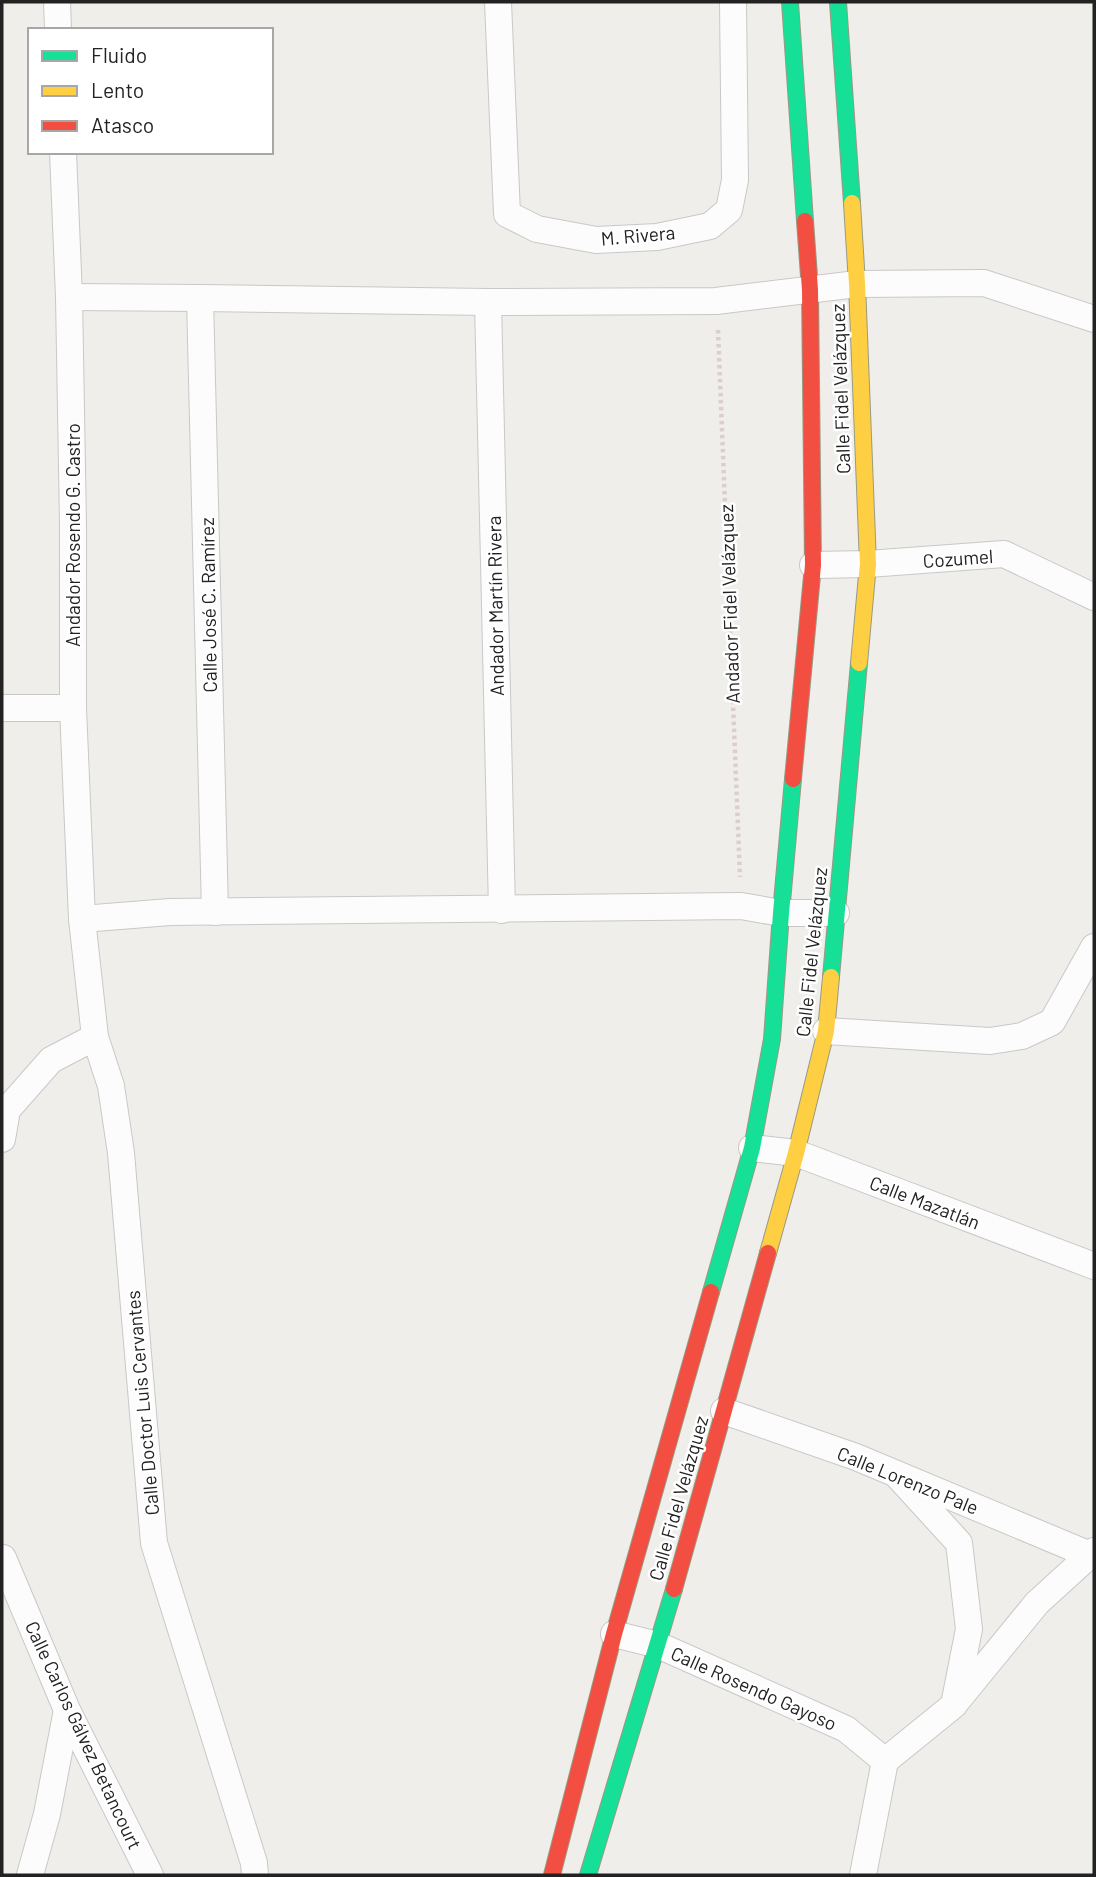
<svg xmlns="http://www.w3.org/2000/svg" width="1096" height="1877" font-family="Barlow,sans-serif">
<rect width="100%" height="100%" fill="#f0eeeb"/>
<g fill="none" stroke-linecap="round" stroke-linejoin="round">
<defs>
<g id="street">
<polyline points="57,2 58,30"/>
<polyline points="498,2 507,214 537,229 596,240 657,237 710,226 729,210 735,180 733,2"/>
<polyline points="63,152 69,297 73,524 73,708 82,919 95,1037 111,1086 121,1153 154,1543 254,1863 255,1875"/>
<polyline points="69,297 200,298 488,302 716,301 857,284 984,283 1094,319"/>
<polyline points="200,298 215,912"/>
<polyline points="488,302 502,910"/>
<polyline points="813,565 868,564 1004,554 1094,597"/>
<polyline points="2,708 73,708"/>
<polyline points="82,919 170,912 741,906 781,913 836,913"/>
<polyline points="826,1031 990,1041 1022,1036 1052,1022 1094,947"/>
<polyline points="2,1139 7,1110 51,1060 95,1037"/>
<polyline points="752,1148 796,1153 1094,1266"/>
<polyline points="724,1411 856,1457 1090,1555"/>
<polyline points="2,1558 3,1558 67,1710 150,1875"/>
<polyline points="614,1634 658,1645 846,1729 885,1761"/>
<polyline points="956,1702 1037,1603 1094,1551"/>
<polyline points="30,1875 47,1814 67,1710"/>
<polyline points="863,1875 885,1761 954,1705 969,1629 959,1543 896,1474"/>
</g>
<g id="fast">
<polyline points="790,2 805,221"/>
<polyline points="838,2 852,203"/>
<polyline points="831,977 859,663"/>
<polyline points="711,1292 752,1148 772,1039 781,913 793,779"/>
<polyline points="588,1875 674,1589"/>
</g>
<g id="slow">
<polyline points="852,203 857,284 868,564 859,663"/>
<polyline points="768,1253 796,1153 826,1031 831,977"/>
</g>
<g id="jam">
<polyline points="793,779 813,565 810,290 805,221"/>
<polyline points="674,1589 768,1253"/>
<polyline points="552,1875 614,1634 711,1292"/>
</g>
</defs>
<!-- street casing -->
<use href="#street" stroke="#c9c8c7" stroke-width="28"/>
<!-- fast casing -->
<use href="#fast" stroke="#999a82" stroke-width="18"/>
<!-- slow casing -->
<use href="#slow" stroke="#999a82" stroke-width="18"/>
<!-- jam casing -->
<use href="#jam" stroke="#999a82" stroke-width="18"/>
<!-- path -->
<polyline stroke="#dccecd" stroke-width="4.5" stroke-dasharray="3.5 3.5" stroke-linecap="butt" points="718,330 740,877"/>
<!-- street -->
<use href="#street" stroke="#fdfcfc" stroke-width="26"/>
<!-- fast -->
<use href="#fast" stroke="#16e098" stroke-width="16"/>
<!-- slow -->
<use href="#slow" stroke="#ffcf43" stroke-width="16"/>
<!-- jam -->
<use href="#jam" stroke="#f24e42" stroke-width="16"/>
</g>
<g text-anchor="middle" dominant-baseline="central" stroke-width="5" stroke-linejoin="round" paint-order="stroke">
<!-- street labels -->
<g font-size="19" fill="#222" stroke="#fff">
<text transform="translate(638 235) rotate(-5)">M. Rivera</text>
<text transform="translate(840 389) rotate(-92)">Calle Fidel Velázquez</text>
<text transform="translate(72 535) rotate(-90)">Andador Rosendo G. Castro</text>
<text transform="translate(958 558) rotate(-4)">Cozumel</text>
<text transform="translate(729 604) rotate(-92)">Andador Fidel Velázquez</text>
<text transform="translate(208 605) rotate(-91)">Calle José C. Ramírez</text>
<text transform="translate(495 606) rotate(-91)">Andador Martín Rivera</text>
<text transform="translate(811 952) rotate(-84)">Calle Fidel Velázquez</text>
<text transform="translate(925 1202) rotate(21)">Calle Mazatlán</text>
<text transform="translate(142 1403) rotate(-95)">Calle Doctor Luis Cervantes</text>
<text transform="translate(908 1480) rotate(22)">Calle Lorenzo Pale</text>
<text transform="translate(678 1498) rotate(-74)">Calle Fidel Velázquez</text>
<text transform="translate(754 1688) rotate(24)">Calle Rosendo Gayoso</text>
<text transform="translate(84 1735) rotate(65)">Calle Carlos Gálvez Betancourt</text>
</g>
</g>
<!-- border -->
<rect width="1096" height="1877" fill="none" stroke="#222222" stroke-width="7"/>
<!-- legend -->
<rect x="28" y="28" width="245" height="126" fill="#ffffff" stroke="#a7a7a7" stroke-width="2"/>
<rect x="42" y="51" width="35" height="10" fill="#16e098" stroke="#a7a7a7" stroke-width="2"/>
<text x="91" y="63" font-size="21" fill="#222222">Fluido</text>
<rect x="42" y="86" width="35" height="10" fill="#ffcf43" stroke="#a7a7a7" stroke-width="2"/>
<text x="91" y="98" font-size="21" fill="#222222">Lento</text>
<rect x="42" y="121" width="35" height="10" fill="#f24e42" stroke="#a7a7a7" stroke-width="2"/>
<text x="91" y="133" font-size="21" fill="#222222">Atasco</text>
</svg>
